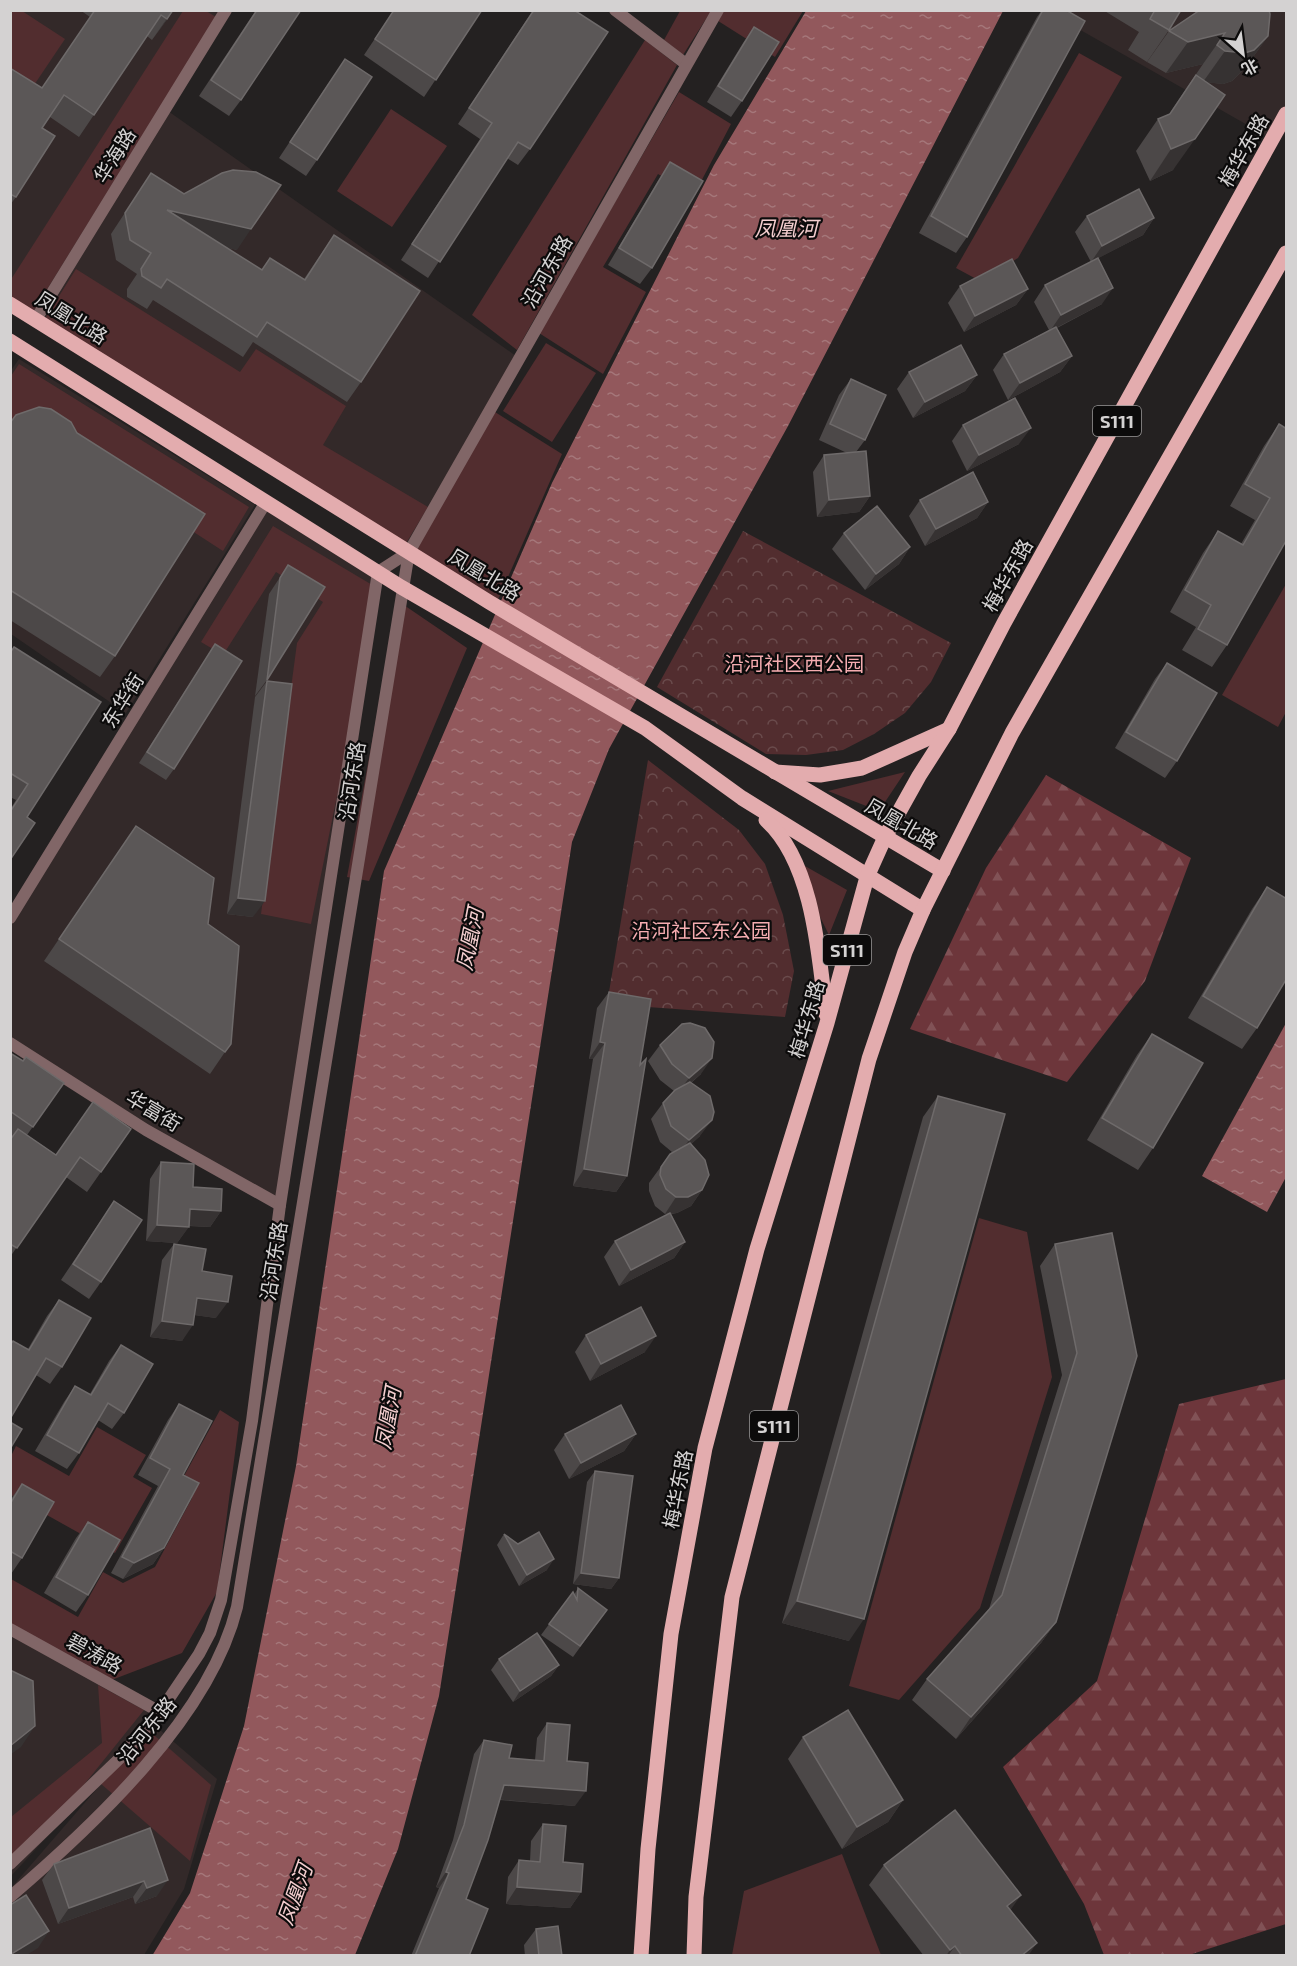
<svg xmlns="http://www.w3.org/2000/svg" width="1297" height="1966" font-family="'Exo 2','Noto Sans SC',sans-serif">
<defs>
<pattern id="forest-firs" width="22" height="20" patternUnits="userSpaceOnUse" patternTransform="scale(1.5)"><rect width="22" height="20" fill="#6d363b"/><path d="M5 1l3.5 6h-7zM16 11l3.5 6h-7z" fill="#815256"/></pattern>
<pattern id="park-crowns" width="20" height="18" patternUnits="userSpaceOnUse" patternTransform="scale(1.5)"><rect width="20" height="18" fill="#522d2f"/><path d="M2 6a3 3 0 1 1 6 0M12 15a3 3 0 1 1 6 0" fill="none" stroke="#6a4b4c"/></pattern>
<pattern id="water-ripples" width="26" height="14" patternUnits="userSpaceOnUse" patternTransform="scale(1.5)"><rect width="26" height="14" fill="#92585c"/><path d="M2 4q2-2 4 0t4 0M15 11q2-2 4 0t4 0" fill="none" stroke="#a5777a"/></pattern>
</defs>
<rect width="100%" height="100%" fill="#242121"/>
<!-- built -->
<g fill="#332929">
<polygon points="223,10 33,318 11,304 10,11"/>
<polygon points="1047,11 1286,11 1286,114 1272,139"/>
<polygon points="168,111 516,356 407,550 38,320"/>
<polygon points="19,359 255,505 126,713 11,634 10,372"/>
<polygon points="266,503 378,572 280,1204 11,1043 10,918"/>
<polygon points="11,1632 150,1710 57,1826 11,1876"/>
<polygon points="153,1724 217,1779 184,1889 144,1955 11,1956 11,1888"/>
</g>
<!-- grass -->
<g fill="#522d2f">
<polygon points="10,11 22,11 65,39 24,100 11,91"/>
<polygon points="183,11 206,11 216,17 33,312 11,296 10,281"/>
<polygon points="680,11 711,11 683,55 664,40"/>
<polygon points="721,11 803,11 775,57 715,19"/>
<polygon points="645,40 677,65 517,350 472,315"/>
<polygon points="1079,53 1122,77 1018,258 980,281 956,268"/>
<polygon points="679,92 731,124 694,195 658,174 603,267 646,292 603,374 539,333"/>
<polygon points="391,109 447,146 392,227 337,191"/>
<polygon points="76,269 240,372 256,349 346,406 323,445 428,507 405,545 44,320"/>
<polygon points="546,343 596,373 552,442 503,411"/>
<polygon points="19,364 249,507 223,551 67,450 11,427 11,376"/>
<polygon points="495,412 562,454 497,602 414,551"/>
<polygon points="273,526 379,589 311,924 261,914 297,643 323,602 276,572 223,655 201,642"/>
<polygon points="1286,584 1286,712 1278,727 1222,695"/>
<polygon points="398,601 467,648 369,881 347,877"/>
<polygon points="905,772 879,811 828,791"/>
<polygon points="791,858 847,890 829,935"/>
<polygon points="979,1218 1027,1232 1052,1377 980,1608 899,1700 849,1686"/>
<polygon points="220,1410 239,1422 217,1592 182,1653 109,1681 11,1625 11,1579 78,1617 103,1572 123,1583 155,1567 192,1498 177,1489"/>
<polygon points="97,1427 146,1455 133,1477 152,1488 115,1553 11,1495 11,1456 16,1446 69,1476"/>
<polygon points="98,1685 144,1710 54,1822 11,1869 11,1817 102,1743"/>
<polygon points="147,1729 211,1785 190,1861 100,1783"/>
<polygon points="842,1854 881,1955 732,1955 744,1891"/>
</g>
<!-- forest -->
<g fill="url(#forest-firs)">
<polygon points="1046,775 1191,858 1145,981 1067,1082 910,1029 986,868"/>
<polygon points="1286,1379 1286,1924 1189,1955 1104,1955 1084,1904 1003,1767 1097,1681 1179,1404"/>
</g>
<!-- park -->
<g fill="url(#park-crowns)">
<polygon points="743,531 951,643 931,682 905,713 874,734 843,750 806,755 766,754 657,687"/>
<polygon points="648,760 739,830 765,864 783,915 794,971 785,1017 607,1004"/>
</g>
<!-- water -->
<g fill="url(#water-ripples)">
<polygon points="806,11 1003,11 788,426 609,749 572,842 439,1696 398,1849 355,1955 152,1956 190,1893 244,1726 296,1466 384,871 552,483 714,165"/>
<polygon points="1286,1023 1286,1177 1267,1212 1202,1176"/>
</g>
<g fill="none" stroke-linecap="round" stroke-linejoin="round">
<!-- minor -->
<g stroke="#816667" stroke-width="12">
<polyline points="615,10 686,64"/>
<polyline points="36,319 226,10"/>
<polyline points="10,918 266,502"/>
<polyline points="10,1043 146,1130 280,1205"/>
<polyline points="10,1629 160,1712"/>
</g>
<!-- tertiary -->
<g stroke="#816667" stroke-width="12">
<polyline points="10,1864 119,1759 160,1712 199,1654 210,1633 221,1600 252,1421 280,1205 378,572 409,552"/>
<path d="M 10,1897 C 94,1825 210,1717 237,1607 L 409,552 L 718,10"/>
</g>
<!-- primary -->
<g stroke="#e3acae" stroke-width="15">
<polyline points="10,304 489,602 943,871"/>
<polyline points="10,341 401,587 645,728 742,798 923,910"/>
<polyline points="775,772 820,775 862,768 949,729"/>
<path d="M 766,820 C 813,862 819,955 826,1014"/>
<polyline points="641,1956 648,1849 671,1634 705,1448 757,1249 827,1023 867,877 885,837 919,776 949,729 1004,623 1286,114"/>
<polyline points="694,1956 696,1897 732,1597 869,1059 905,952 923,910 1012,733 1286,253"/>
</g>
</g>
<!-- wall -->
<g fill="#4c4848">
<polygon points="80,10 174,10 152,40 147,36 79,137 50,117 42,128 16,197 10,205 10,68 42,88 90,17"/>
<polygon points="256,10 241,100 229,116 199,96"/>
<polygon points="394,10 482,10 424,97 364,55"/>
<polygon points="533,10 574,10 530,149 518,165 507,158 428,278 401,260 480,139 458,124"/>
<polygon points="1042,10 1066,10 967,237 956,253 919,233 1037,17"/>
<polygon points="1103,10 1181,10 1169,30 1147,62 1128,50 1139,32"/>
<polygon points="754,27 742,101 731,117 707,102 743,43"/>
<polygon points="1169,31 1268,36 1246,67 1232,81 1223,84 1206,82 1173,170 1150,181 1136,151 1158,119 1169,114 1203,64 1166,73 1147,62"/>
<polygon points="334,75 317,160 306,176 279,158"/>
<polygon points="670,162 652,268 640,284 608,265 659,179"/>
<polygon points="151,173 237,250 225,247 261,270 270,258 304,279 334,235 361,382 347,402 253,342 243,357 153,300 147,309 127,297 127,289 137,274 116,260 111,234"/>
<polygon points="1087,216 1154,218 1143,235 1098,258 1102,304 1057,328 1072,356 1060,372 1008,400 993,370 1004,354 1049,330 1034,302 1045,285 1091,262 1075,232"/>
<polygon points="960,286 1028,289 1016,305 964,332 948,303"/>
<polygon points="909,372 977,375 965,391 913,418 897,389"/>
<polygon points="851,379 865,440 856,452 870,496 859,512 817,517 813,472 824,455 847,453 819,440 839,395"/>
<polygon points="10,423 115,656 100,677 10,620"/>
<polygon points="1279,424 1287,539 1227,645 1212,667 1182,650 1196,627 1170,612 1203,553 1218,531 1241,544 1255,520 1230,506 1264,446"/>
<polygon points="963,425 1019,444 967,471 952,441"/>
<polygon points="920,500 988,502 977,518 925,546 909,516"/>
<polygon points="844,533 910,547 899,564 865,590 832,549"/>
<polygon points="288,565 267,680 255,696 269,594"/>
<polygon points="215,644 174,769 166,780 139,763"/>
<polygon points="10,652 101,702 27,817 11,808 16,800 10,797"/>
<polygon points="1167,663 1177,761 1165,778 1115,748 1155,679"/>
<polygon points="267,681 253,917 227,914 255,697"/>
<polygon points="136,826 208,924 225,1052 210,1074 44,961"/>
<polygon points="1267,887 1257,1028 1242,1049 1188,1018 1252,909"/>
<polygon points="609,992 640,1065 627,1176 616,1192 573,1186 593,1059 589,1059 597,1008"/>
<polygon points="1152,1034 1153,1148 1138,1170 1087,1140 1137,1055"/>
<polygon points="660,1045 701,1074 691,1083 700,1136 691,1144 702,1190 691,1206 677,1213 671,1214 685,1242 674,1258 619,1286 604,1257 615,1241 669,1214 665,1214 655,1206 649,1191 649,1183 670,1154 672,1152 660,1142 651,1119 663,1103 674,1091 660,1080 648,1061"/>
<polygon points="10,1053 23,1061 64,1083 27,1135 56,1155 131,1129 87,1192 66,1177 10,1257"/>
<polygon points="938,1096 849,1641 782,1623 923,1117"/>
<polygon points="161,1162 221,1211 210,1227 189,1226 177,1243 146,1241 150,1179"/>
<polygon points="114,1201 101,1282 89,1299 61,1280"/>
<polygon points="1112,1233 1056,1622 1041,1643 956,1739 912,1700 927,1679 989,1609 1062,1375 1040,1266 1055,1244"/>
<polygon points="174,1244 202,1271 216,1318 195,1315 182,1341 150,1337 162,1260"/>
<polygon points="59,1300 62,1367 50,1384 36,1375 28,1349 47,1316"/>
<polygon points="586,1335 645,1352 590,1381 575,1352"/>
<polygon points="121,1345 124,1413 112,1429 98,1420 79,1453 67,1469 35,1451 64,1402 75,1386 90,1394 109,1361"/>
<polygon points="179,1404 183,1475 164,1548 153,1564 123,1579 111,1573 158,1486 138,1475 168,1420"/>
<polygon points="565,1434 636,1434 624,1451 569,1479 554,1450"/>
<polygon points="595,1471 619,1578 611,1589 573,1584 587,1482"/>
<polygon points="22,1484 22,1558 11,1574 10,1500"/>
<polygon points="88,1522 88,1595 76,1612 44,1593 76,1538"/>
<polygon points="504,1534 547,1570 519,1586 497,1545"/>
<polygon points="578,1588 607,1610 573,1657 541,1635 573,1592 574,1595"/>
<polygon points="499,1659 559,1665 551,1676 513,1702 491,1670"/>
<polygon points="547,1723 567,1761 575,1806 500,1800 466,1899 469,1956 411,1956 439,1888 436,1887 453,1840 474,1754 484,1740 509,1758 535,1760 537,1738"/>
<polygon points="803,1737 903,1800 888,1822 842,1849 788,1759"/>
<polygon points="543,1824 563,1862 581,1892 570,1908 506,1904 508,1877 519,1860 530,1861 531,1841"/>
<polygon points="150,1828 157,1896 135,1904 133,1897 58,1924 42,1880 54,1864"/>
<polygon points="884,1865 1011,1910 1028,1956 924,1956 869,1885"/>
<polygon points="536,1929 562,1956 525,1956 524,1945"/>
</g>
<!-- shaded-wall -->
<g fill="#363232">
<polygon points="173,10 174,10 152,40"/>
<polygon points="1225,33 1203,64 1166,73 1188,42"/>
<polygon points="1268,36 1246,67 1232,81 1223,84 1203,82 1225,51"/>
<polygon points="1195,139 1173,170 1150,181 1171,149"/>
<polygon points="167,210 251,229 237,250 152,230"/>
<polygon points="1154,218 1143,235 1091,262 1102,246"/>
<polygon points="1113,288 1102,304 1050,331 1061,315"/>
<polygon points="1028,289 1016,305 964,332 975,316"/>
<polygon points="1072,356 1060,372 1008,400 1020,383"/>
<polygon points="977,375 965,391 913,418 925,402"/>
<polygon points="1031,428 1019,444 967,471 979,455"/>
<polygon points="870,496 859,512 817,517 829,500"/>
<polygon points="988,502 977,518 925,546 936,529"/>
<polygon points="910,547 899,564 865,590 876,574"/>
<polygon points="238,898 265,901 253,917 227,914"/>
<polygon points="600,1042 605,1043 593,1059 589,1059"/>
<polygon points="712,1058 701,1074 677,1094 689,1078"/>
<polygon points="712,1120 700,1136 678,1156 689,1140"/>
<polygon points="584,1169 627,1176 616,1192 573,1186"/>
<polygon points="702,1190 691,1206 677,1213 665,1214 676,1197"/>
<polygon points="190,1209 221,1211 210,1227 178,1225"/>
<polygon points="157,1225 189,1227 177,1243 146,1241"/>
<polygon points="685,1242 674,1258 619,1286 631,1270"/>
<polygon points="197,1298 228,1302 216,1318 186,1314"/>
<polygon points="162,1321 193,1325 182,1341 150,1337"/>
<polygon points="656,1336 645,1352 590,1381 601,1364"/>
<polygon points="636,1434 624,1451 569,1479 581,1463"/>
<polygon points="164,1548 153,1564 123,1579 134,1563"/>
<polygon points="554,1559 547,1570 519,1586 527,1575"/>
<polygon points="581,1573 619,1578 611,1589 573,1584"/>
<polygon points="797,1601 864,1619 849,1641 782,1623"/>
<polygon points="1056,1622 1041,1643 956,1739 971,1717"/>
<polygon points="559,1665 551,1676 513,1702 520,1691"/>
<polygon points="35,1726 21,1747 10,1755 10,1746"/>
<polygon points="504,1785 586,1791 575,1806 494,1799"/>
<polygon points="903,1800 888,1822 842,1849 857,1827"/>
<polygon points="446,1872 449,1873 439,1888 436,1887"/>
<polygon points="168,1880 157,1896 135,1904 147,1888"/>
<polygon points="144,1881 133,1897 58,1924 69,1908"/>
<polygon points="517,1887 581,1892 570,1908 506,1904"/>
<polygon points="1021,1895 1007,1915 1007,1906"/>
<polygon points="49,1931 38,1948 25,1956 10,1956"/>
<polygon points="1037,1943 1028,1956 1021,1956"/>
<polygon points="955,1946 948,1956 946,1956 950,1950"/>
</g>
<!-- building -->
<g fill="#5b5757" stroke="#6e6a6a" stroke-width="1.5">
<polygon points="95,10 173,10 167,19 161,15 94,115 64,95 42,128 55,136 16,197 10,194 10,68 42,88"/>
<polygon points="257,10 301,10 241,100 211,80"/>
<polygon points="394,10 482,10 436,80 375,39"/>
<polygon points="534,10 574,10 608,32 530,149 518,142 440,262 412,244 492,123 469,108"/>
<polygon points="1043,10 1066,10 1085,21 967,237 931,216"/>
<polygon points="1155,10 1181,10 1169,30 1150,19"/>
<polygon points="1200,10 1269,10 1270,14 1268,36 1254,50 1245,53 1225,51 1217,45 1225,33 1188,42 1169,31"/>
<polygon points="754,27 779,42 742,101 718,86"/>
<polygon points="345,59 372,77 317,160 290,142"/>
<polygon points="1196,75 1225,95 1195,139 1171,149 1158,119 1170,114"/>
<polygon points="670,162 703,181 652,268 619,248"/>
<polygon points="233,170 256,172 281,185 251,229 167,210 262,270 270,258 305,280 334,235 420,291 361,382 267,322 257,337 167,279 161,288 142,276 141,269 151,253 130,240 125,213 151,173 184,194 222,173"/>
<polygon points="1139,189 1154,218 1102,246 1087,216"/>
<polygon points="1098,258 1113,288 1061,315 1045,285"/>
<polygon points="1012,259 1028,289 975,316 960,286"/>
<polygon points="1056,327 1072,356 1020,383 1004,354"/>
<polygon points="961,345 977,375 925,402 909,372"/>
<polygon points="851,379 886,395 865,440 830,424"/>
<polygon points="1015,398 1031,428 979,455 963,425"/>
<polygon points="39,407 51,409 71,422 77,433 205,514 115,656 10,590 10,423 16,415"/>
<polygon points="1279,424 1287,429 1287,539 1227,645 1198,629 1211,605 1185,590 1218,531 1243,545 1270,498 1245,484"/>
<polygon points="866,451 870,496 829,500 824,455"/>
<polygon points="973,472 988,502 936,529 920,500"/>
<polygon points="877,506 910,547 876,574 844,533"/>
<polygon points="288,565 325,587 267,680 280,578"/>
<polygon points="215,644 242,661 174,769 147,752"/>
<polygon points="14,647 101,702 27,817 35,823 10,860 10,808 12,809 28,784 10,773 10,653"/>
<polygon points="1167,663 1217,693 1177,761 1126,732"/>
<polygon points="267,681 292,684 265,901 238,898"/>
<polygon points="136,826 214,878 208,924 239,946 231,1044 225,1052 59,939"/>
<polygon points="1267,887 1287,899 1287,978 1257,1028 1203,996"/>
<polygon points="609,992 651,999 640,1065 646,1059 627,1176 584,1169 605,1043 600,1042"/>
<polygon points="690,1023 705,1028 714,1042 712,1058 689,1078 672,1064 660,1045 682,1024"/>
<polygon points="1152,1034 1203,1063 1153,1148 1102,1118"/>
<polygon points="10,1053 23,1061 26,1057 64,1083 33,1127 10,1111"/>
<polygon points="690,1082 710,1096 714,1112 712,1120 689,1140 671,1126 663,1103 675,1090"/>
<polygon points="938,1096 1005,1114 864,1619 797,1601"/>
<polygon points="93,1102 131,1129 101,1172 80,1157 17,1248 10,1244 10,1140 18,1129 56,1155"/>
<polygon points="690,1143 705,1160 709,1175 702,1190 688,1197 676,1197 666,1189 660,1175 661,1167 670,1154"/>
<polygon points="161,1162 194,1164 193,1187 222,1189 221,1211 190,1209 189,1227 157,1225"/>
<polygon points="114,1201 142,1220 101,1282 73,1264"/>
<polygon points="670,1213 685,1242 631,1270 615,1241"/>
<polygon points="1112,1233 1137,1356 1056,1622 971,1717 927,1679 1002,1595 1077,1353 1055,1244"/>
<polygon points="174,1244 206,1249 202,1271 232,1276 228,1302 197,1298 193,1325 162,1321"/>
<polygon points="59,1300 91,1318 62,1367 46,1358 10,1419 10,1345 13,1341 29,1350"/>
<polygon points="641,1307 656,1336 601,1364 586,1335"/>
<polygon points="121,1345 153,1364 124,1413 108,1403 79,1453 47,1435 75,1386 91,1395"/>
<polygon points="179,1404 212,1421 183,1475 199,1483 164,1548 134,1563 122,1557 170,1469 150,1458"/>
<polygon points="621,1405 636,1434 581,1463 565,1434"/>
<polygon points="10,1422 22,1429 10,1449"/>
<polygon points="595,1471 633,1476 619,1578 581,1573"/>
<polygon points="22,1484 54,1502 22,1558 10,1551 10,1504"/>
<polygon points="88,1522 120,1540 88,1595 56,1577"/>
<polygon points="539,1532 554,1559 527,1575 504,1534 518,1544"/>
<polygon points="578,1588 607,1610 580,1646 549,1624 573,1592 577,1600"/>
<polygon points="537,1633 559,1665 520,1691 499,1659"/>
<polygon points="10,1670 33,1681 35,1726 10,1746"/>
<polygon points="848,1710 903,1800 857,1827 803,1737"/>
<polygon points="547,1723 570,1725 567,1761 588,1763 586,1791 504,1785 488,1840 466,1899 488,1909 469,1956 415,1956 449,1873 446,1872 464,1825 484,1740 512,1745 509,1758 544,1761"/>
<polygon points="955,1810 1021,1895 1007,1906 1037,1943 1021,1956 962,1956 955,1946 950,1950 884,1865"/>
<polygon points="543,1824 566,1826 563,1862 583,1864 581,1892 517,1887 519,1860 540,1862"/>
<polygon points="150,1828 168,1880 147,1888 144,1881 69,1908 54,1864"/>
<polygon points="26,1895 49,1931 10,1955 10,1905"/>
<polygon points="558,1926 562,1956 539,1956 536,1929"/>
</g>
<g text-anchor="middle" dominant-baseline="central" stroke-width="4.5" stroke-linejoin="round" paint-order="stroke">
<!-- shield labels -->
<g fill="#0c0b0b" stroke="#989696" stroke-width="1.5">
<rect x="1093" y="406" width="48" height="30" rx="4.5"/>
<rect x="823" y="935" width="48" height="30" rx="4.5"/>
<rect x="750" y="1411" width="48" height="30" rx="4.5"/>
</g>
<g font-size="18" font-weight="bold" fill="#d4d2d2">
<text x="1117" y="421">S111</text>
<text x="847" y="950">S111</text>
<text x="774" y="1426">S111</text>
</g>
<!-- street labels -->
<g font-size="20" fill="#d4d2d2" stroke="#0c0b0b">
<text transform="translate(1243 150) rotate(-61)">梅华东路</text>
<text transform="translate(114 155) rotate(-58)">华海路</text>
<text transform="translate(546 271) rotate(-60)">沿河东路</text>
<text transform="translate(72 317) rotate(32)">凤凰北路</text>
<text transform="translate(485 574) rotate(31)">凤凰北路</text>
<text transform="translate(1007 575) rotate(-61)">梅华东路</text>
<text transform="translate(122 700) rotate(-58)">东华街</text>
<text transform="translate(351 781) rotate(-81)">沿河东路</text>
<text transform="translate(902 823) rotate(30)">凤凰北路</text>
<text transform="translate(806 1019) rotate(-74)">梅华东路</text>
<text transform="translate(154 1110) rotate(31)">华富街</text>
<text transform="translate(273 1261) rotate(-81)">沿河东路</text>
<text transform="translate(677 1489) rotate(-79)">梅华东路</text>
<text transform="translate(95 1653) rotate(29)">碧涛路</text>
<text transform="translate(146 1730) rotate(-51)">沿河东路</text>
</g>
<!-- park labels -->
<g font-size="20" fill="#f5acb0" stroke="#0c0b0b">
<text x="794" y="663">沿河社区西公园</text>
<text x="701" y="930">沿河社区东公园</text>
</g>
<!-- water labels -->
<g font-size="21" font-style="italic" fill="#f4cecf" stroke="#0c0b0b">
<text x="786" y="227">凤凰河</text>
<text transform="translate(469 939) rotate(-79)">凤凰河</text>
<text transform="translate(387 1418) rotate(-80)">凤凰河</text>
<text transform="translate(294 1894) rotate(-70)">凤凰河</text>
</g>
</g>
<!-- border -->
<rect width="1297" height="1966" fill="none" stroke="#d4d2d2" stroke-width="24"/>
<!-- north arrow -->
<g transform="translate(1243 54) rotate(152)" stroke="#0c0b0b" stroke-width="4.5" paint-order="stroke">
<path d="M0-4.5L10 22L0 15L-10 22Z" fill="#d4d2d2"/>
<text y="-9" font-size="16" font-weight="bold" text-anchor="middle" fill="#d4d2d2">北</text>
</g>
</svg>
